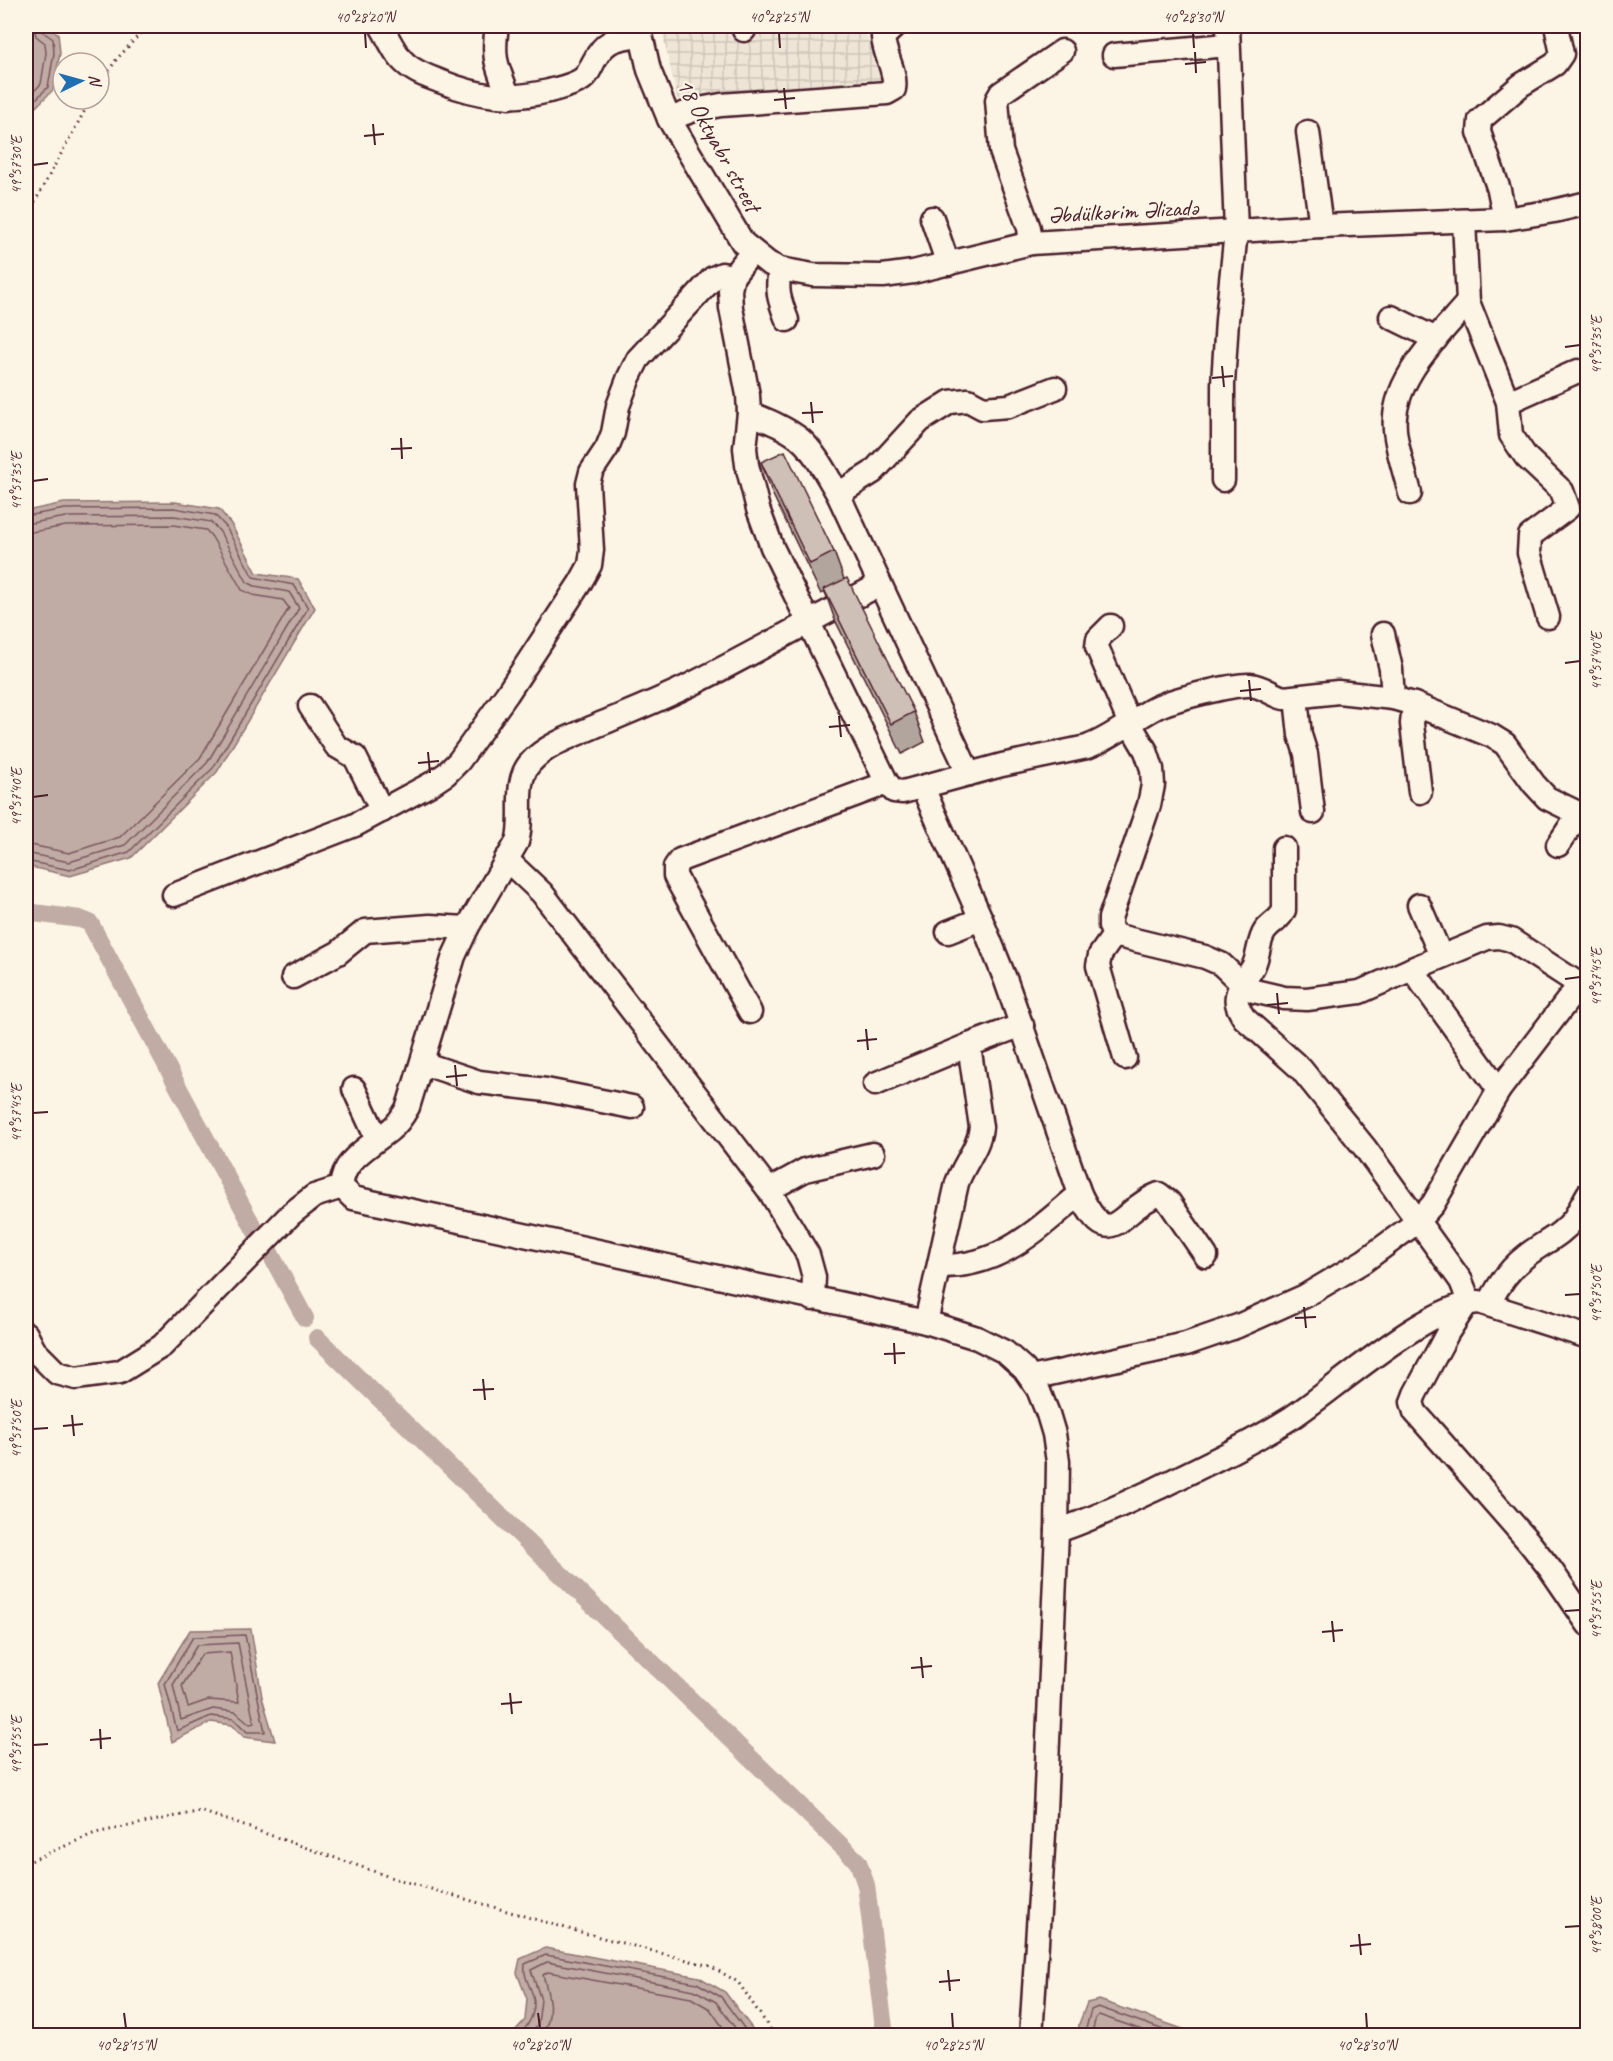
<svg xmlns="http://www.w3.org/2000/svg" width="1613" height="2061" font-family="Caveat,sans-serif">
<defs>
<pattern id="industrial-grid" width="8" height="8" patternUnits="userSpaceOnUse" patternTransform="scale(1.5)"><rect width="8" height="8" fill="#eee5d7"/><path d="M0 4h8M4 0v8" fill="none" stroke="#cec4b9"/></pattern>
</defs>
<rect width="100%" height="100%" fill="#fcf5e5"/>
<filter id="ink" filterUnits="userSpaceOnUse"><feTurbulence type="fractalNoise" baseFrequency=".0167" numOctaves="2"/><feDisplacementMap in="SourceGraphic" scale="12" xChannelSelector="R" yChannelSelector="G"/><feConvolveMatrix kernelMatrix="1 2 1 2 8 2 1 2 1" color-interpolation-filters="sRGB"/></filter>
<g filter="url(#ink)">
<!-- industrial -->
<polygon fill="url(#industrial-grid)" points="661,26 863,26 884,85 677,99"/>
<!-- water -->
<g fill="#c0aca5" stroke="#917474" stroke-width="1.5">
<polygon points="26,26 41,26 58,33 60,53 53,90 26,117"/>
<polygon points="175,502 219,509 231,524 257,573 298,579 315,608 217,772 131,858 70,876 26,866 26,511 64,503"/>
<polygon points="251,1629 262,1697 275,1741 244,1737 232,1725 211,1722 172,1742 158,1683 190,1630"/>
<polygon points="545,1948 699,1977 725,1992 757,2035 511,2035 525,2020 527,1999 517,1973 520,1959"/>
<polygon points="1099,2000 1200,2035 1078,2035 1079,2024 1087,2003"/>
</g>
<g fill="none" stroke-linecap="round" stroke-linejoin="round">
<!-- shore -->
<g stroke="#79575c" stroke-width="1.5">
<polyline points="26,99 41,84 46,53 45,43 36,36 33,26"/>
<polyline points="26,109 48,87 54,53 53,39 43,32 41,26"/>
<polyline points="26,516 65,509 174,508 215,515 226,527 253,577 294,585 308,608 213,768 129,852 70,870 26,861"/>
<polyline points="26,524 66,517 174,516 211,522 220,532 247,582 255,586 289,592 299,608 207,763 125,845 69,862 26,853"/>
<polyline points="26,533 66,526 173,525 206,530 212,537 242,590 253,595 283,600 289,608 200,758 120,837 69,853 26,844"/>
<polygon points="245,1635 265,1732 247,1732 234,1719 211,1716 177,1731 165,1684 193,1637"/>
<polygon points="238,1643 254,1723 250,1724 236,1712 213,1709 181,1720 173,1685 197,1645"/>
<polygon points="230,1652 239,1702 208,1700 188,1707 182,1686 202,1654"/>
<path d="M 519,2036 C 529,2025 537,2012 533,1996 C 530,1985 523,1977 525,1964 L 546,1955 L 697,1983 L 721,1997 L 750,2036"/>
<polyline points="529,2036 538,2024 541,2000 531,1970 547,1962 694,1990 716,2002 741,2036"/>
<path d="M 541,2036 C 555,2016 549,1995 543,1975 L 548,1972 L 691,1998 L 710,2009 L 729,2036"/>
<polyline points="1084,2036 1091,2010 1098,2007 1181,2036"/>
<polyline points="1091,2036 1096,2017 1099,2015 1159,2036"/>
</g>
<!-- canal -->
<g stroke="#c0aca5" stroke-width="18">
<polyline points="26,912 80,919 90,923 257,1234"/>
<polyline points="270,1253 305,1318"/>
<polyline points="317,1338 858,1862 866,1885 885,2036"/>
</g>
<defs>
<g id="minor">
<path d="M 381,26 C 388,37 395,55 406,64 C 416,73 429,77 442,82 C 480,97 509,101 549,91 C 559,88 570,86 579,81 C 587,77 589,71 593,63 C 605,39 615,39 640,35"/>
<path d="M 497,26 C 492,60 497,66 509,97"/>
<polyline points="639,26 649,70 669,119 743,243 768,263 780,269 813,275 883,276 913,272 1031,243 1321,226 1505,219 1554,211 1588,203"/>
<polyline points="743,26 744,30"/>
<polyline points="1114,55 1228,45"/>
<path d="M 669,119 L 694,110 L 721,105 L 887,93 L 894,89 C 897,72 884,55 883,37 L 895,26"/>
<polyline points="1308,132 1321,226"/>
<polyline points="932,218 948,264"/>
<polyline points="1505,219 1499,190 1479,132 1480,120 1521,85 1555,64 1562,54 1556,26"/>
<polyline points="1464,221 1468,302 1508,402 1511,435 1526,457 1562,491 1568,508 1530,536 1529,553 1548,617"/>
<polyline points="1031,243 1029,228 1001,151 997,100 1001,93 1062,51"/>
<path d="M 752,252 L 733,276 L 730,290 L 731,308 L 748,395 L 749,413 L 745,448 L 747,465 L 758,509 L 772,547 L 887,783 L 894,791 L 903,792 L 1002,765 L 1087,747 C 1112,738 1132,720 1155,708 C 1170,700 1233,684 1250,685 C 1263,686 1272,695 1284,698 L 1338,692 L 1393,698 L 1414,704 L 1492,736 L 1505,744 L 1534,784 L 1547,798 L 1588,818"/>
<path d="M 780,269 C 776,291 779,299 787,320"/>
<polyline points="1391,317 1436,339"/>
<polyline points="1508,402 1578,371"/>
<path d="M 749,413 C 766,420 785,427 800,439 C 816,453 827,476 838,494 L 969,774"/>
<polyline points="1223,480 1223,384 1227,320 1236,231 1228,26"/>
<path d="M 1410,493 C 1405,473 1397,451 1395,430 C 1390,381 1438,337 1468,302"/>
<polyline points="838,494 873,472 920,421 950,402 968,400 983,408 1009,406 1055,388"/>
<path d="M 879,585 C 814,618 751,655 686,687 C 657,701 627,713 598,725 C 576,735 547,744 531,762 C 512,782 525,817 517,842 L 467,928 L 454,956 L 408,1107 C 403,1116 398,1124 390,1130 C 372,1145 340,1161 342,1187 L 353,1198 L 926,1322 L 977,1338 L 1005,1352 L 1024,1369 L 1038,1389 L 1048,1414 L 1054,1434 L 1058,1462 L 1057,1531 L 1044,1834 L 1031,2036"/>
<polyline points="1111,626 1098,639 1097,647 1130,724 1146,751 1152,769 1153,785 1149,805 1110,918 1110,926 1114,935 1205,957 1221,964 1241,983 1254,991 1284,998 1307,999 1360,992 1412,969 1487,938 1499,937 1511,940 1588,990"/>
<polyline points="1383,634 1391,669 1393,698"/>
<polyline points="1296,698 1300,735 1306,754 1313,812"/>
<polyline points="1414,704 1412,724 1420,792"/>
<polyline points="310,706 336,746 355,757 382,811"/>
<path d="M 923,788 L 981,919 L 1006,981 L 1080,1194 C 1111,1257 1119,1209 1159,1194 L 1169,1202 L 1206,1256"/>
<polyline points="1558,845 1578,815"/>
<path d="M 1284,848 L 1284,910 C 1280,920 1271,923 1265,931 C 1258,941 1259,956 1253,967 C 1248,977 1239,984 1237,996 C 1235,1004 1240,1011 1244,1018 L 1301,1069 L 1365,1148 L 1461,1281 L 1465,1291 L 1467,1303 L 1448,1332 L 1415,1394 L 1412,1402 L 1415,1412 L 1528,1541 L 1551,1570 L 1588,1624"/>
<polyline points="506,859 542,893 769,1190 808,1255 814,1277 813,1299"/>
<polyline points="174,895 355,825 431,784 446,774 459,761 507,694 580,583 590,565 592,550 588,484 591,472 607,448 613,433 618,406 629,377 638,359 713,278 722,274 733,276"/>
<polyline points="1419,905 1441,956"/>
<polyline points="948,932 981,919"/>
<polyline points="1114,935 1100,955 1098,966 1125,1058"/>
<polyline points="1412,969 1499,1090"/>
<polyline points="293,977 338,953 365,931 430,926 467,928"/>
<polyline points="750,1012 675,876 675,867 680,860 887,783"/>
<polyline points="422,1063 479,1082 546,1090 632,1107"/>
<polyline points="875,1084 969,1045 1022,1025"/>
<polyline points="354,1089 377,1139"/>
<polyline points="769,1190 805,1170 873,1154"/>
<path d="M 939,1266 C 1000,1268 1036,1230 1080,1194"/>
<path d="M 1489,1304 C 1498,1285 1509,1269 1526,1256 C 1542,1243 1561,1236 1574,1219 C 1579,1211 1583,1202 1588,1194"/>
<path d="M 926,1322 L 957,1183 C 964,1163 979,1148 981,1127 L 969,1045"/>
<polyline points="26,1334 34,1350 57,1373 76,1378 120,1372 162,1346 291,1214 314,1196 342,1187"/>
<polyline points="1031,1378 1186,1344 1238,1326 1305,1296 1364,1261 1417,1222 1433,1204 1499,1090 1580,984"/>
<path d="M 1057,1531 C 1092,1520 1125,1503 1158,1488 C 1203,1466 1248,1445 1291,1418 C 1337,1388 1427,1305 1479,1302 L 1588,1337"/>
</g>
</defs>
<!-- minor casing -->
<use href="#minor" stroke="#4a1f2b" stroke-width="27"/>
<!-- path -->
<g stroke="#4a1f2b" stroke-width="3" stroke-dasharray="1.5 4.5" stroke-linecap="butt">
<polyline points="99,86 116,60 147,26"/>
<polyline points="26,218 91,99"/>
<polyline points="26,1863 95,1833 201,1811 393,1878 569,1929 710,1966 738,1982 775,2036"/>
</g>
<!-- minor -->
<use href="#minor" stroke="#fcf5e5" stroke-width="22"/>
</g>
<!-- wall -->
<polygon fill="#b2a59d" stroke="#4a1f2b" stroke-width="1.5" points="761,462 834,552 844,579 914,712 925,742 902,754 835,620 825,592 821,594 772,493"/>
<!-- building -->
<g fill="#cfc0b7" stroke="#4a1f2b" stroke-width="1.5">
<polygon points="785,451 834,552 810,564 761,462"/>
<polygon points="847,578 914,712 891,724 824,589"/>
</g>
</g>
<!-- ticks -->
<path fill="none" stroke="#4a1f2b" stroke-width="2" d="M 365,33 L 366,48M 779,33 L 780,48M 1193,33 L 1194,48M 1195,52 L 1196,73M 1185,64 L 1206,62M 784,88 L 786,109M 774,100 L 795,98M 373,124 L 375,145M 364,136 L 384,134M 33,165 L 48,163M 1565,347 L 1580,345M 1222,366 L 1224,387M 1212,378 L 1233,376M 811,402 L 813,423M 802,413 L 823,412M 401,438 L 402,459M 391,449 L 412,448M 33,481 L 48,479M 1565,663 L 1580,661M 1249,680 L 1251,701M 1240,691 L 1261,689M 839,716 L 841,737M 829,727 L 850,725M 428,752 L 430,773M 418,763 L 439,761M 33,797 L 48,795M 1565,979 L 1580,977M 1277,993 L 1279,1014M 1267,1005 L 1288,1003M 866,1029 L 868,1050M 857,1041 L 877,1039M 455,1065 L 457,1086M 446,1077 L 467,1075M 33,1113 L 48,1112M 1565,1295 L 1580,1294M 1304,1307 L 1306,1328M 1295,1318 L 1316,1317M 894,1343 L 895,1364M 884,1354 L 905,1353M 483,1379 L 485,1400M 473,1390 L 494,1389M 72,1415 L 74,1436M 63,1426 L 83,1424M 33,1429 L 48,1428M 1565,1611 L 1580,1610M 1332,1621 L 1334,1642M 1322,1632 L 1343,1630M 921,1657 L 923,1678M 911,1668 L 932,1666M 510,1693 L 512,1714M 501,1704 L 522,1702M 100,1729 L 101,1749M 90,1740 L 111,1738M 33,1745 L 48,1744M 1565,1927 L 1580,1926M 1359,1934 L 1361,1955M 1350,1946 L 1371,1944M 948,1970 L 950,1991M 939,1982 L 960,1980M 124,2013 L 126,2028M 538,2013 L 540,2028M 952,2013 L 953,2028M 1366,2013 L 1367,2028"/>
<g text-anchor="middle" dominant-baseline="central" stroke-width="4.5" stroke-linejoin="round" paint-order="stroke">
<!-- street labels -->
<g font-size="24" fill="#4a1f2b" stroke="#fcf5e5">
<text transform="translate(719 145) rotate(61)">18 Oktyabr street</text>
<text transform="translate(1123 211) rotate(-3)">Əbdülkərim Əlizadə</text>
</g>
</g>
<!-- margin -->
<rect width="1613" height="2061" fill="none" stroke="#fcf5e5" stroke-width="66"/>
<!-- north arrow -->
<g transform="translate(81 81) rotate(85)"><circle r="28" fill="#fcf5e5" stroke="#b59f9b" stroke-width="1.5"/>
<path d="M0-4.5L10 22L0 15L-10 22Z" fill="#1f6fb2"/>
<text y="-9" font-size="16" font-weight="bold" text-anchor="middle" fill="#4a1f2b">N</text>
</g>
<rect x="33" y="33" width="1547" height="1995" fill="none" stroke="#4a1f2b" stroke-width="2"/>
<g font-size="15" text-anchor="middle" fill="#4a1f2b">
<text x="365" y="22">40°28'20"N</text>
<text x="779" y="22">40°28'25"N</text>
<text x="1193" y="22">40°28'30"N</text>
<text transform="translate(16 165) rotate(-90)" y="5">49°57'30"E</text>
<text transform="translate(1596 345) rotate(-90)" y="5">49°57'35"E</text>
<text transform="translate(16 481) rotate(-90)" y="5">49°57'35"E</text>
<text transform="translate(1596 661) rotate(-90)" y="5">49°57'40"E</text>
<text transform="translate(16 797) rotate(-90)" y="5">49°57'40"E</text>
<text transform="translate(1596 977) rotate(-90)" y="5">49°57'45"E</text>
<text transform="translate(16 1113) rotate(-90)" y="5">49°57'45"E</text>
<text transform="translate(1596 1294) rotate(-90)" y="5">49°57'50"E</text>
<text transform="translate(16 1429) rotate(-90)" y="5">49°57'50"E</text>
<text transform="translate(1596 1610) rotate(-90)" y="5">49°57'55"E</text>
<text transform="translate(16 1745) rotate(-90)" y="5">49°57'55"E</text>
<text transform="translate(1596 1926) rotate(-90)" y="5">49°58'00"E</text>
<text x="126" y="2050">40°28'15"N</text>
<text x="540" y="2050">40°28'20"N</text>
<text x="953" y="2050">40°28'25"N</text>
<text x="1367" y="2050">40°28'30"N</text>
</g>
</svg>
